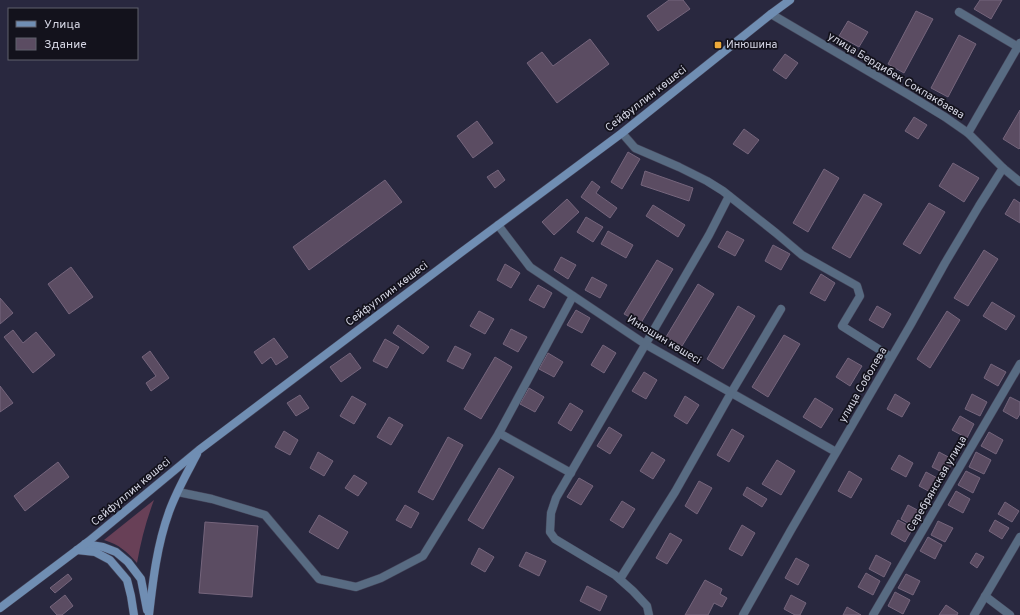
<svg xmlns="http://www.w3.org/2000/svg" width="1020" height="615" font-family="Overpass,sans-serif">
<rect width="100%" height="100%" fill="#29283f"/>
<!-- green -->
<path fill="#684057" d="M 154,500 C 146,521 141,541 137,563 C 126,551 120,545 104,540 Z"/>
<!-- building -->
<g fill="#5b4c62" stroke="#75657c">
<polygon points="669,0 683,0 690,9 658,31 647,16"/>
<polygon points="980,0 1002,0 991,19 974,9"/>
<polygon points="916,11 933,19 904,73 888,64"/>
<polygon points="848,21 868,32 859,47 839,36"/>
<polygon points="959,35 976,44 948,97 931,88"/>
<polygon points="590,39 609,64 557,103 527,63 542,52 553,66"/>
<polygon points="785,54 798,63 786,79 773,70"/>
<polygon points="1020,110 1020,148 1019,149 1003,139"/>
<polygon points="914,117 927,125 918,139 905,131"/>
<polygon points="477,121 493,143 473,158 457,136"/>
<polygon points="744,129 759,140 748,154 733,144"/>
<polygon points="628,152 640,159 622,189 611,182"/>
<polygon points="953,163 979,178 964,202 939,186"/>
<polygon points="824,169 839,178 808,232 793,223"/>
<polygon points="498,170 505,180 495,188 487,177"/>
<polygon points="645,171 693,188 689,201 641,185"/>
<polygon points="385,180 402,202 309,270 293,247"/>
<polygon points="592,181 600,187 596,193 617,208 610,218 581,197"/>
<polygon points="864,194 882,204 850,258 832,248"/>
<polygon points="567,199 579,212 554,235 542,222"/>
<polygon points="1014,199 1020,203 1020,223 1005,214"/>
<polygon points="929,203 945,212 920,254 903,244"/>
<polygon points="653,205 685,225 678,237 646,216"/>
<polygon points="586,217 603,227 593,242 577,232"/>
<polygon points="608,231 633,245 626,258 601,244"/>
<polygon points="727,231 744,240 735,256 718,247"/>
<polygon points="773,245 790,254 781,270 765,261"/>
<polygon points="984,250 998,259 968,306 954,298"/>
<polygon points="561,257 576,265 568,279 554,270"/>
<polygon points="657,260 673,269 641,323 624,314"/>
<polygon points="505,264 520,273 511,288 497,280"/>
<polygon points="71,267 93,297 69,314 48,284"/>
<polygon points="821,274 835,283 825,301 810,293"/>
<polygon points="592,277 607,285 600,298 585,290"/>
<polygon points="698,284 714,294 682,346 666,337"/>
<polygon points="538,285 552,293 544,308 529,300"/>
<polygon points="0,298 13,313 0,324"/>
<polygon points="992,302 1015,316 1006,330 983,316"/>
<polygon points="738,306 755,316 723,369 707,359"/>
<polygon points="877,306 891,314 883,328 869,320"/>
<polygon points="576,310 590,318 582,333 567,325"/>
<polygon points="479,311 494,319 485,334 470,326"/>
<polygon points="947,311 960,320 930,368 917,359"/>
<polygon points="398,325 429,347 423,354 393,333"/>
<polygon points="511,329 527,337 518,352 503,344"/>
<polygon points="13,330 23,343 36,332 55,355 33,373 4,337"/>
<polygon points="784,335 800,344 768,397 752,387"/>
<polygon points="274,338 288,357 276,365 271,357 262,364 254,352"/>
<polygon points="385,339 399,347 387,368 373,361"/>
<polygon points="603,345 616,353 604,373 591,365"/>
<polygon points="455,346 471,354 463,369 447,361"/>
<polygon points="150,351 169,378 151,391 146,383 156,376 142,357"/>
<polygon points="350,353 361,368 341,382 330,367"/>
<polygon points="548,353 563,362 554,377 539,369"/>
<polygon points="495,357 512,367 481,419 464,409"/>
<polygon points="848,358 862,366 850,386 836,377"/>
<polygon points="991,364 1006,372 998,386 984,378"/>
<polygon points="644,372 657,380 646,399 632,391"/>
<polygon points="0,386 13,403 0,412"/>
<polygon points="529,388 544,397 535,412 520,404"/>
<polygon points="895,394 910,403 902,417 887,409"/>
<polygon points="972,394 987,402 980,416 965,409"/>
<polygon points="300,395 309,408 296,416 287,403"/>
<polygon points="352,396 366,404 354,424 340,416"/>
<polygon points="685,396 699,405 687,424 674,416"/>
<polygon points="1010,397 1020,402 1020,414 1017,419 1003,411"/>
<polygon points="815,398 833,409 821,428 803,417"/>
<polygon points="570,403 583,411 571,431 558,423"/>
<polygon points="960,416 974,424 967,438 952,430"/>
<polygon points="389,417 403,425 391,445 377,437"/>
<polygon points="609,427 622,435 610,454 597,446"/>
<polygon points="732,429 744,436 729,462 717,455"/>
<polygon points="284,431 298,440 290,455 275,447"/>
<polygon points="989,432 1003,440 996,454 981,446"/>
<polygon points="448,437 463,445 433,500 418,492"/>
<polygon points="318,452 333,461 324,476 310,468"/>
<polygon points="652,452 665,460 653,479 640,471"/>
<polygon points="939,452 954,460 946,474 932,467"/>
<polygon points="976,452 991,460 984,474 969,467"/>
<polygon points="899,455 913,463 906,477 891,469"/>
<polygon points="777,460 795,471 781,495 762,484"/>
<polygon points="58,462 69,477 25,511 14,496"/>
<polygon points="499,468 514,477 483,529 468,520"/>
<polygon points="849,471 862,479 851,498 838,491"/>
<polygon points="966,471 980,478 973,493 958,485"/>
<polygon points="926,472 941,480 934,494 919,486"/>
<polygon points="354,475 367,483 358,496 345,488"/>
<polygon points="579,478 593,486 581,505 567,497"/>
<polygon points="699,481 712,488 697,514 685,506"/>
<polygon points="747,487 767,499 762,507 743,495"/>
<polygon points="956,491 970,499 963,513 948,505"/>
<polygon points="622,501 635,509 623,528 610,520"/>
<polygon points="1005,502 1019,511 1012,522 998,514"/>
<polygon points="405,505 419,513 411,528 396,520"/>
<polygon points="908,505 923,513 915,527 901,519"/>
<polygon points="319,515 348,532 338,549 309,532"/>
<polygon points="898,520 913,528 905,542 891,534"/>
<polygon points="995,520 1009,528 1002,539 989,531"/>
<polygon points="938,521 953,528 945,542 931,535"/>
<polygon points="205,522 258,526 252,597 199,593"/>
<polygon points="742,525 755,533 742,556 729,549"/>
<polygon points="670,533 682,540 667,564 656,558"/>
<polygon points="928,537 942,545 935,559 920,551"/>
<polygon points="479,548 494,557 485,572 471,564"/>
<polygon points="526,552 546,561 539,576 519,566"/>
<polygon points="976,553 984,557 977,568 970,563"/>
<polygon points="876,555 891,563 884,577 869,569"/>
<polygon points="796,558 809,565 798,585 785,578"/>
<polygon points="866,573 880,581 873,595 858,587"/>
<polygon points="68,574 72,579 55,593 50,588"/>
<polygon points="906,574 920,581 913,595 898,588"/>
<polygon points="705,580 722,589 720,594 727,598 722,607 714,603 708,615 685,615"/>
<polygon points="587,586 607,596 600,611 580,601"/>
<polygon points="895,592 910,600 903,614 888,606"/>
<polygon points="65,595 73,606 62,615 57,615 50,607"/>
<polygon points="791,595 806,603 800,615 795,615 784,609"/>
<polygon points="946,605 958,613 957,615 939,615"/>
<polygon points="847,607 861,615 843,615"/>
</g>
<g fill="none" stroke-linecap="round" stroke-linejoin="round">
<defs>
<g id="street">
<polyline points="959,12 1020,48"/>
<polyline points="771,14 909,95 945,117 968,133 1003,168 1020,182"/>
<polyline points="622,133 635,148 679,167 707,181 723,191 776,233 802,255 857,286 860,296 842,326 891,357"/>
<polyline points="968,133 1020,43"/>
<polyline points="498,225 530,267 645,344 836,452"/>
<polyline points="499,433 571,473"/>
<polyline points="178,492 212,499 265,515 319,579 356,587 381,578 423,556 499,433 573,296"/>
<polyline points="620,579 675,492 731,393 781,309"/>
<polyline points="985,596 1010,615"/>
<polyline points="649,615 647,606 633,591 615,575 555,539 550,532 551,513 556,498 709,235 729,196"/>
<polyline points="743,615 791,530 911,324 945,263 979,206 1003,168"/>
<polyline points="873,615 1020,364"/>
<polyline points="974,615 1020,537"/>
</g>
<g id="secondary">
<polyline points="85,544 103,547 116,552 128,562 141,579 147,610"/>
<polyline points="77,550 95,552 110,560 127,580 131,596 134,615"/>
<polyline points="0,608 89,541 199,450 459,254 622,133 771,14 790,0"/>
<path d="M 149,615 C 153,580 157,545 169,512 C 176,492 187,473 197,454"/>
</g>
</defs>
<!-- street casing -->
<use href="#street" stroke="#444459" stroke-width="9"/>
<!-- secondary casing -->
<use href="#secondary" stroke="#444459" stroke-width="9"/>
<!-- street -->
<use href="#street" stroke="#586b82" stroke-width="8"/>
<!-- secondary -->
<use href="#secondary" stroke="#708eb3" stroke-width="8"/>
</g>
<!-- markers -->
<rect fill="#eca93a" stroke="#13121c" stroke-width="1.5" x="714" y="41" width="8" height="8" rx="2"/>
<g text-anchor="middle" dominant-baseline="central" stroke-width="3.5" stroke-linejoin="round" paint-order="stroke">
<!-- poi labels -->
<g font-size="11" fill="#d4d5e3" stroke="#13121c" text-anchor="start">
<text x="726" y="45">Инюшина</text>
</g>
<!-- street labels -->
<g font-size="11" fill="#d4d5e3" stroke="#13121c">
<text transform="translate(896 76) rotate(31)">улица Бердибек Сокпакбаева</text>
<text transform="translate(646 99) rotate(-38)">Сейфуллин көшесі</text>
<text transform="translate(387 294) rotate(-37)">Сейфуллин көшесі</text>
<text transform="translate(664 340) rotate(31)">Инюшин көшесі</text>
<text transform="translate(863 385) rotate(-60)">улица Соболева</text>
<text transform="translate(937 484) rotate(-60)">Серебрянская улица</text>
<text transform="translate(131 492) rotate(-40)">Сейфуллин көшесі</text>
</g>
</g>
<!-- legend -->
<rect x="8" y="8" width="130" height="52" fill="#13121c" stroke="#60606c"/>
<rect x="16" y="21" width="20" height="6" fill="#708eb3" stroke="#60606c"/>
<text x="44" y="28" font-size="12" fill="#d4d5e3">Улица</text>
<rect x="16" y="38" width="20" height="12" fill="#5b4c62" stroke="#60606c"/>
<text x="44" y="48" font-size="12" fill="#d4d5e3">Здание</text>
</svg>
